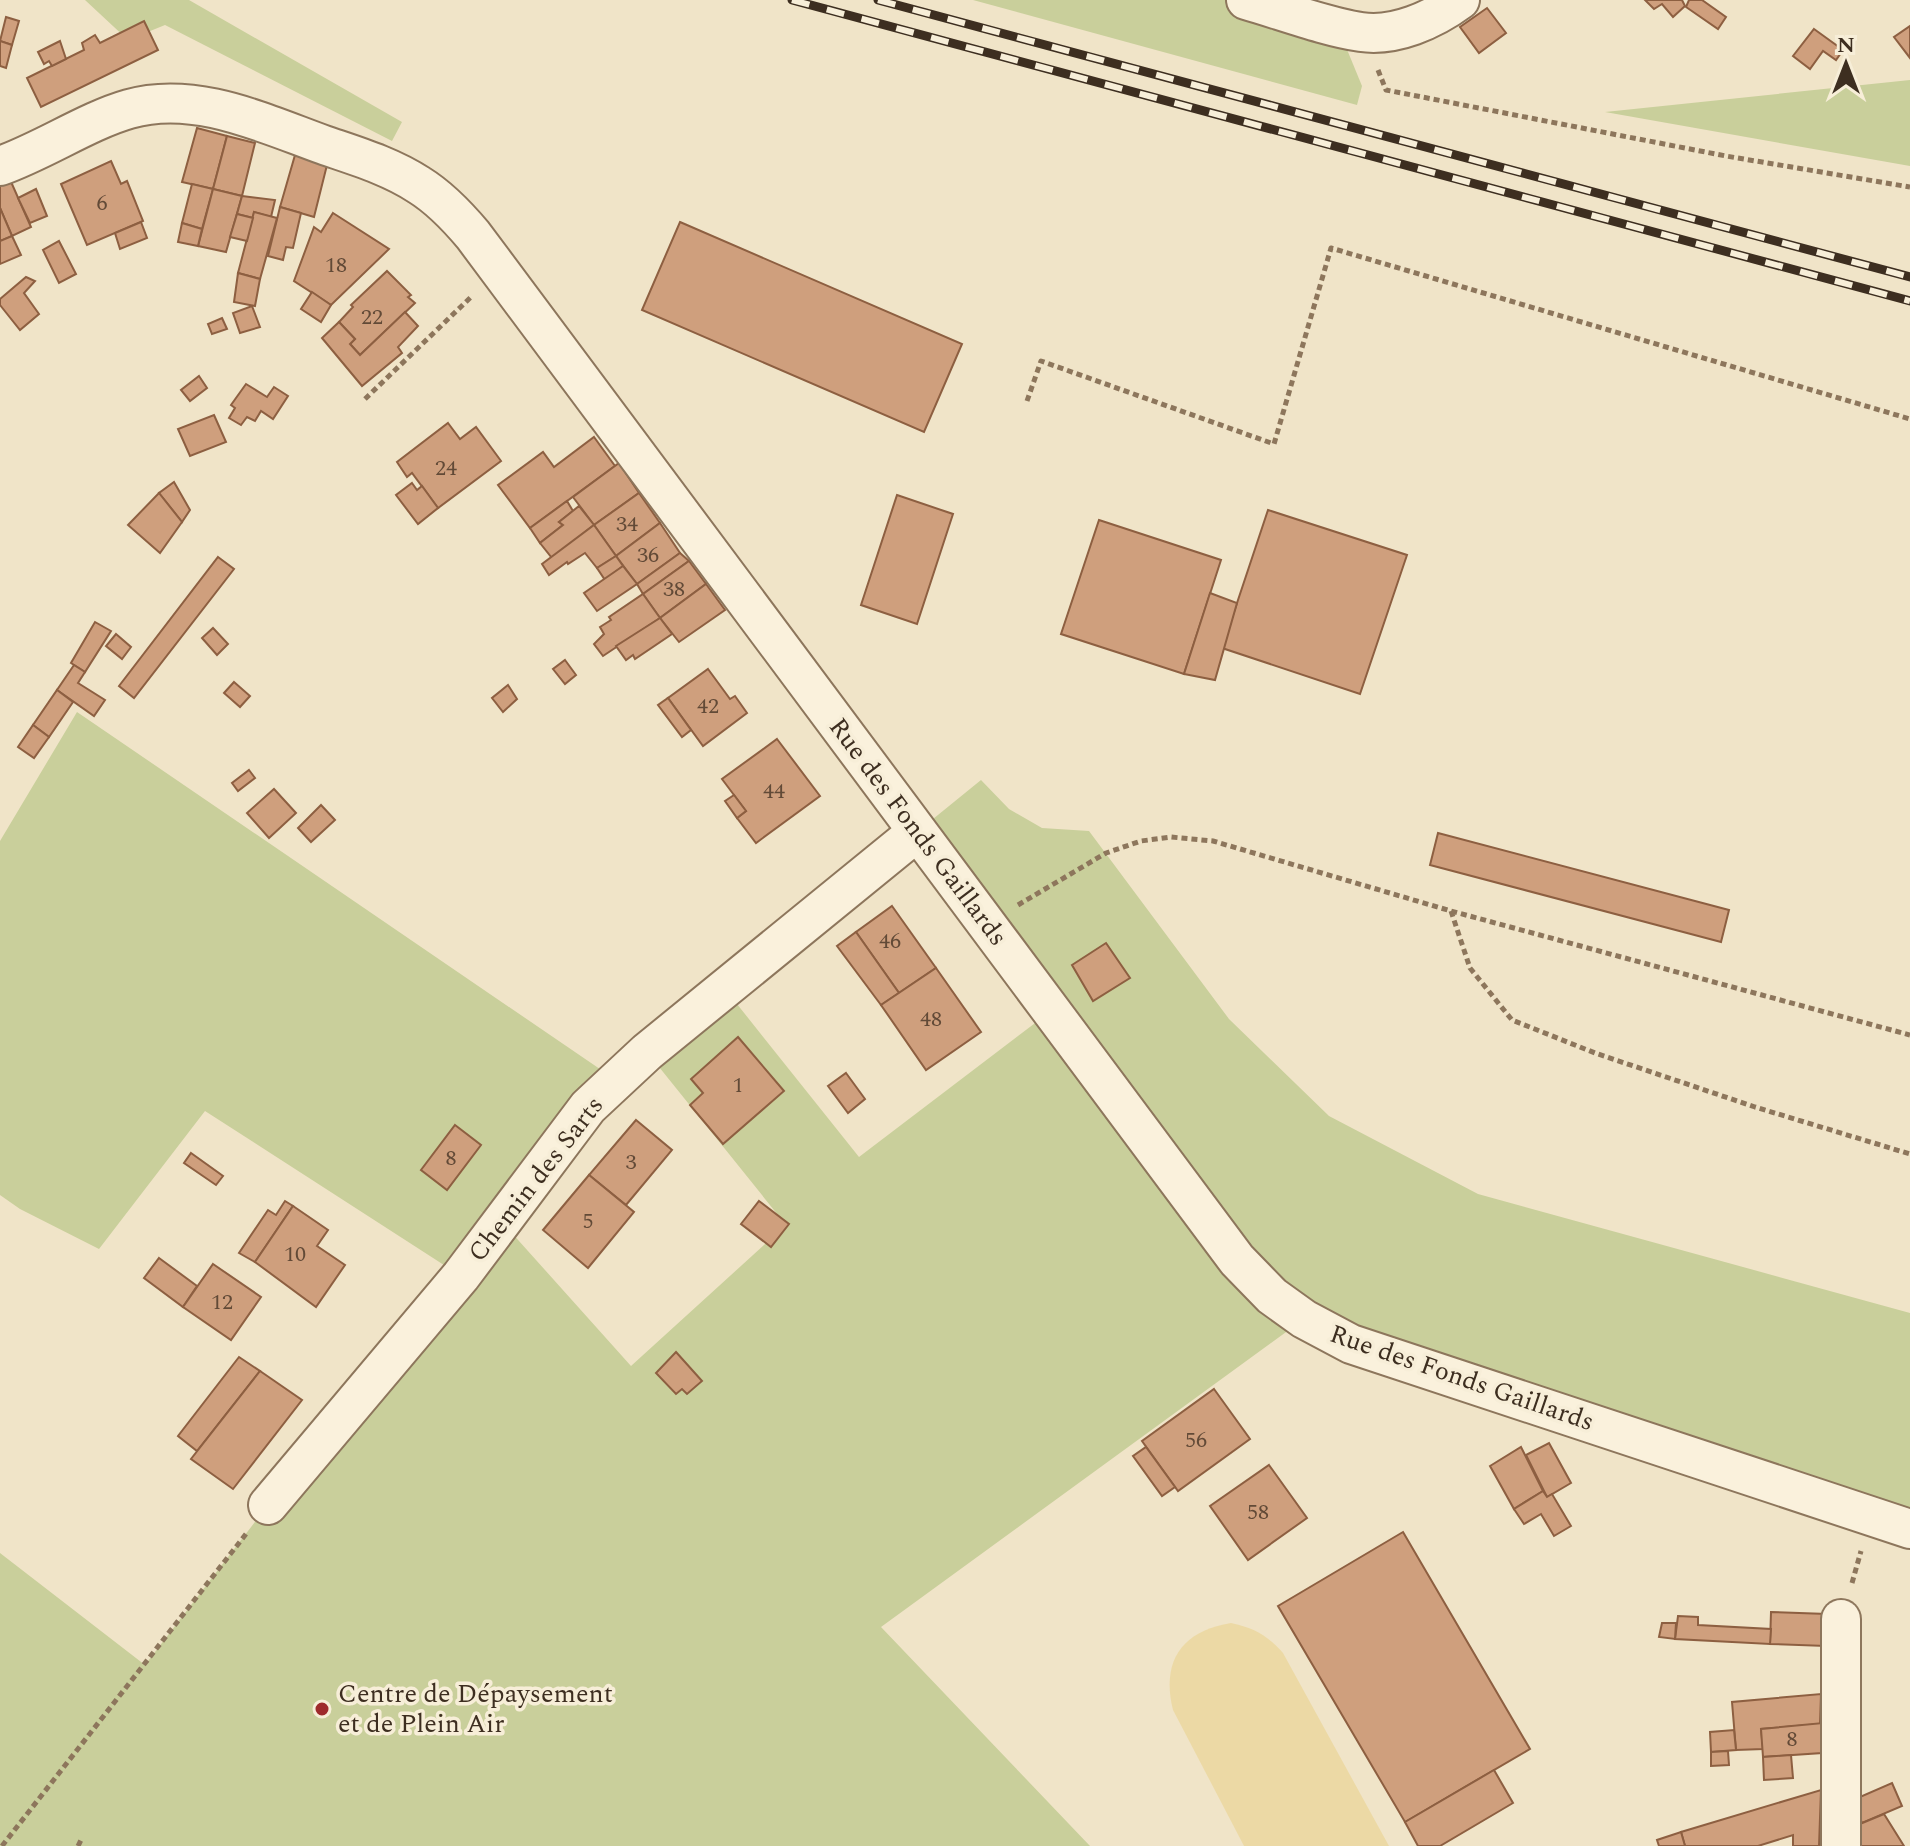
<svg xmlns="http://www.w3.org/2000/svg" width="1910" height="1846" font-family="Spectral,serif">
<rect width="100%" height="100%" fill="#f0e4c8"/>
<!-- green -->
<g fill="#c9cf9b">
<polygon points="85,0 189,0 402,122 392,141 165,25 128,40"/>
<polygon points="973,0 1230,0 1339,30 1362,86 1357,105"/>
<polygon points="1910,80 1910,166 1605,112"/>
<polygon points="77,712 616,1080 502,1222 631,1366 786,1225 647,1052 725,989 859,1157 1051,1011 917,832 981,780 1009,809 1042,828 1089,831 1229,1019 1329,1116 1478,1194 1910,1313 1910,1529 1304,1319 881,1627 1090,1846 0,1846 0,1553 145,1665 268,1505 461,1276 205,1111 99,1249 20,1209 0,1195 0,841"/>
</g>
<!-- sand -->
<path fill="#ecd9a5" d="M 1231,1623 C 1254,1628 1267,1635 1283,1653 L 1389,1846 L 1244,1846 L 1173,1710 C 1161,1662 1181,1631 1231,1623 Z"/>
<!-- building -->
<g fill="#cf9f7d" stroke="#8d5f41" stroke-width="2">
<polygon points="1645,0 1682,0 1685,6 1673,17 1662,4 1654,9"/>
<polygon points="1689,0 1702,0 1726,17 1718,29 1686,7"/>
<polygon points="1487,8 1506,33 1479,53 1460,27"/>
<polygon points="6,17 19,21 12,45 0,41"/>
<polygon points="144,21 158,50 41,107 27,78 84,50 82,43 95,35 100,43"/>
<polygon points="1910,26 1910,58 1894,37"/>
<polygon points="1814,29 1843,50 1836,60 1823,51 1810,69 1793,56"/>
<polygon points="0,41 12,45 6,68 0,66"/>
<polygon points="60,41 66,59 52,66 49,61 44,64 38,52"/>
<polygon points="197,128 227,136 213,189 182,182"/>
<polygon points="227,136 255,143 242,196 213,189"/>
<polygon points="295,155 327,165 314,217 280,207"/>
<polygon points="111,161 121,184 127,181 143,221 87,245 61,184"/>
<polygon points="8,175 31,227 12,236 0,208 0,180"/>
<polygon points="192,184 213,189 202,229 182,223"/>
<polygon points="36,189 47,216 30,223 18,198"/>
<polygon points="213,189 242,196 226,252 198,246"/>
<polygon points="242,196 275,200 271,217 254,212 253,218 237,214"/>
<polygon points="280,207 301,213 293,248 286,247 283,260 268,256"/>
<polygon points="0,208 12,236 0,241"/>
<polygon points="254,212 277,218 260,279 238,273"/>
<polygon points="333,213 389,249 331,305 294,281 314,227 321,232"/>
<polygon points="237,214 253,218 247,241 230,237"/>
<polygon points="141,222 147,238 120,249 115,233"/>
<polygon points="680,222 962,344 924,432 642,310"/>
<polygon points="182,223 202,229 198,246 178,242"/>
<polygon points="12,236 21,255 0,264 0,241"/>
<polygon points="59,241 76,274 59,283 43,250"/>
<polygon points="387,271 411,295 408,297 415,303 360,355 350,344 355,339 339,322 353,307 351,305"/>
<polygon points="238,273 260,279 255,306 234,302"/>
<polygon points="26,277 35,281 24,293 39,314 20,330 0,305 0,299"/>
<polygon points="312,292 331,305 321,322 301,309"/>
<polygon points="252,306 260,327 240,333 233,313"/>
<polygon points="405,312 418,326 398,347 402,353 362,386 322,338 339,322 355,339 350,344 360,355"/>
<polygon points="222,318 227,329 212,334 208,324"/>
<polygon points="199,376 207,388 190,401 181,390"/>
<polygon points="246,384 267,397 274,387 288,396 273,419 261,411 255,421 247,417 241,425 229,418 235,408 231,405"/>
<polygon points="214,415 226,442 190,456 178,429"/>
<polygon points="448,423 460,439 476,427 501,461 438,508 412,473 407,477 397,462"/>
<polygon points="594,437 615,466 530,528 498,485 543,452 554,467"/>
<polygon points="619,463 639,493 594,525 573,497"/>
<polygon points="174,482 190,510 182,522 159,493"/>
<polygon points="412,483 417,490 422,486 438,508 418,524 396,495"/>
<polygon points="159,493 182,522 160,553 128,525"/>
<polygon points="639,493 660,523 616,556 594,525"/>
<polygon points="897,495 953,514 917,624 861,605"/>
<polygon points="567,501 573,511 559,522 563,525 540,543 530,528"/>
<polygon points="579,506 594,525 552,558 540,543 563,525 559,522"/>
<polygon points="1268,510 1407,555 1360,694 1222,648"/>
<polygon points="1099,520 1221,560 1184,674 1061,634"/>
<polygon points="660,523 680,553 637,584 616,556"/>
<polygon points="594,525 616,556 597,568 585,553 568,564 567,562 549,575 542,564"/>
<polygon points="680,553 689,561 643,594 637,584"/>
<polygon points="616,556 623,566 605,580 597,568"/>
<polygon points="218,557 234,569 134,698 119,686"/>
<polygon points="689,561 706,584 660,618 643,594"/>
<polygon points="623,566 637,584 597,611 584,593"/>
<polygon points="706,584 725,610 679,642 660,618"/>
<polygon points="1210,593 1237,603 1215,680 1184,674"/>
<polygon points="643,594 660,618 603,656 594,644 604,634 600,627 611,620 609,617"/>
<polygon points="660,618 672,634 635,659 633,655 626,660 616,646"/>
<polygon points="95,622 111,631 85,672 71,663"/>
<polygon points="213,628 228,644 217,655 202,638"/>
<polygon points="116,634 131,647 122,659 106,646"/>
<polygon points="565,660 576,675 565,684 553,669"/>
<polygon points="74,665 85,672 78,683 105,700 94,716 57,690"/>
<polygon points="708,669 730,699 735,696 747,713 703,746 668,698"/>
<polygon points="234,682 250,696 240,707 224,693"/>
<polygon points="508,685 517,699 503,712 492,698"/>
<polygon points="57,690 73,702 49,737 33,725"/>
<polygon points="668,698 691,730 682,737 658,705"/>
<polygon points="33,725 49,737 34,758 18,747"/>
<polygon points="777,739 820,796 756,843 737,818 746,811 722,779"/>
<polygon points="249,770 255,778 238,791 232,783"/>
<polygon points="274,789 296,813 269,838 247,813"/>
<polygon points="734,795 746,811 737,818 725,801"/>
<polygon points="321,805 335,820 311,842 298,828"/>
<polygon points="1438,833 1729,910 1721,942 1430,865"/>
<polygon points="892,906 936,968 899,993 856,932"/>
<polygon points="856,932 899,993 881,1005 837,946"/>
<polygon points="1106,943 1130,978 1093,1001 1072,965"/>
<polygon points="936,968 981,1032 926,1070 881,1005"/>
<polygon points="738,1037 784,1091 723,1144 690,1105 703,1093 691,1079"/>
<polygon points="846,1073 865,1099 848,1113 828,1086"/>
<polygon points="636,1120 672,1150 626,1205 589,1175"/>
<polygon points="455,1125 481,1145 447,1190 421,1170"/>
<polygon points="191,1153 223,1176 216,1185 184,1163"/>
<polygon points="589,1175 634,1212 588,1268 543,1230"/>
<polygon points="285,1201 293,1206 255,1262 239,1253 268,1210 276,1215"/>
<polygon points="759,1201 789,1224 771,1247 741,1224"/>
<polygon points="293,1206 328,1230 317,1246 345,1265 316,1307 255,1262"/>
<polygon points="159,1258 197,1286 183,1307 144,1278"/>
<polygon points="213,1264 261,1297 231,1340 183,1307"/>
<polygon points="676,1352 702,1381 687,1394 682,1389 676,1394 656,1373"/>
<polygon points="239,1357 260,1371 197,1451 178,1436"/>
<polygon points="260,1371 302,1400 233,1489 191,1459"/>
<polygon points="1214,1389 1250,1439 1178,1491 1142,1441"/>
<polygon points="1549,1443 1571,1483 1547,1497 1526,1455"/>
<polygon points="1146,1447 1175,1487 1162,1496 1133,1456"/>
<polygon points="1521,1447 1543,1491 1514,1509 1490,1466"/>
<polygon points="1269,1465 1307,1518 1248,1560 1210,1506"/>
<polygon points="1543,1491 1547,1497 1552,1494 1571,1526 1554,1536 1541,1514 1524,1524 1514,1509"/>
<polygon points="1403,1532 1530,1749 1405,1822 1278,1606"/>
<polygon points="1771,1612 1827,1614 1826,1646 1770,1644"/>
<polygon points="1678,1616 1698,1617 1698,1625 1771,1629 1770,1644 1675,1639"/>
<polygon points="1662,1623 1676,1623 1675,1639 1659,1637"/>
<polygon points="1821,1694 1820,1724 1761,1729 1763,1749 1736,1750 1732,1702"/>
<polygon points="1823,1723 1822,1753 1763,1757 1761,1729"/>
<polygon points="1734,1730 1736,1750 1711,1752 1710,1732"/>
<polygon points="1728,1751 1729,1765 1711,1766 1711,1752"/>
<polygon points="1791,1755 1793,1778 1764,1780 1763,1757"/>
<polygon points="1494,1770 1513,1803 1440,1846 1418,1846 1405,1822"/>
<polygon points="1892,1783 1902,1806 1862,1823 1853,1800"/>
<polygon points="1821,1790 1819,1846 1793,1846 1793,1835 1758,1846 1685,1846 1681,1832"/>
<polygon points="1884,1814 1904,1846 1851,1846 1843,1831"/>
<polygon points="1681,1832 1685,1846 1659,1846 1657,1840"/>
</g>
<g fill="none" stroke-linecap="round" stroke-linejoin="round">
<defs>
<g id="street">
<path d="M 1246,0 C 1281,10 1326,27 1361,32 C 1395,37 1433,20 1460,0"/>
<path d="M 0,166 C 43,151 87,121 129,109 C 194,90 263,123 324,145 C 356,156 390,166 419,185 C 440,198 457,216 473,235 L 1237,1260 L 1272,1296 L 1304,1319 L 1351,1344 L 1910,1529"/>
<polyline points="268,1505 461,1276 588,1107 647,1052 917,832"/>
<polyline points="1841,1619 1841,1846"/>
</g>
</defs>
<!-- street casing -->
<use href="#street" stroke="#8d765c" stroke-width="42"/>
<!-- path -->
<g stroke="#8d765c" stroke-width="5" stroke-dasharray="6 4" stroke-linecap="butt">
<polyline points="1378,70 1386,90 1726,156 1910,187"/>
<polyline points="365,399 471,297"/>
<polyline points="1027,401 1041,361 1274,444 1331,248 1910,419"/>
<polyline points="1018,905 1106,853 1141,841 1171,837 1213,841 1451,911 1910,1035"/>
<polyline points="1451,911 1470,968 1512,1020 1595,1053 1755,1107 1910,1154"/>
<polyline points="1852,1583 1861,1551"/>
<polyline points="2,1846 246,1534"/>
<polyline points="78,1846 82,1838"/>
</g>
<!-- street -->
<use href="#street" stroke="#faf1dc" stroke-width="38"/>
<defs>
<g id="rail">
<polyline points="792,0 1910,301"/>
<polyline points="878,0 1910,277"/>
</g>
</defs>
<!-- rail casing -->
<use href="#rail" stroke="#3d2e20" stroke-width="9"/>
<!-- rail -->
<use href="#rail" stroke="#f7eed8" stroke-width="6" stroke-dasharray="18" stroke-linecap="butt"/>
</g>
<!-- markers -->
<circle fill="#9e2a2b" stroke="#f7eed8" stroke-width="3" cx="322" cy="1709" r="8"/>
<g text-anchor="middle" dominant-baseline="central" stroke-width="7" stroke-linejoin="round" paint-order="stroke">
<!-- number labels -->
<g font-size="22" fill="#624a37">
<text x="102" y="203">6</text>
<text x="336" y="265">18</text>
<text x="372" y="317">22</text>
<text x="446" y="468">24</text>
<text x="627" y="524">34</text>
<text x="648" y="555">36</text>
<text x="674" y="589">38</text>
<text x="708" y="706">42</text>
<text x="774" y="791">44</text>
<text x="890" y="941">46</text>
<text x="931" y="1019">48</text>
<text x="738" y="1085">1</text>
<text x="451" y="1158">8</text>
<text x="631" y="1162">3</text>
<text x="588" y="1221">5</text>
<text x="295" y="1254">10</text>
<text x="222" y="1302">12</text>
<text x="1196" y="1440">56</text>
<text x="1258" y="1512">58</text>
<text x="1792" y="1739">8</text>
</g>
<!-- street labels -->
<g font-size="26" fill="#3d2e20" stroke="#f7eed8">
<text transform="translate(918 832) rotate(53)">Rue des Fonds Gaillards</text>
<text transform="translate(536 1179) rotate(-52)">Chemin des Sarts</text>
<text transform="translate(1462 1378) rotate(19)">Rue des Fonds Gaillards</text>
</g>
<!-- poi labels -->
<g font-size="26" fill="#3d2e20" stroke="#f7eed8" text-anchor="start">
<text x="338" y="1694">Centre de Dépaysement<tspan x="338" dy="30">et de Plein Air</tspan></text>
</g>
</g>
<!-- north arrow -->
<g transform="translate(1846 64)" stroke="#f7eed8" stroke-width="6" paint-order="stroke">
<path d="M0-6L14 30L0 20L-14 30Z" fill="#3d2e20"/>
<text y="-12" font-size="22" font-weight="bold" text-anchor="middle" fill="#3d2e20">N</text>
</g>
</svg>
